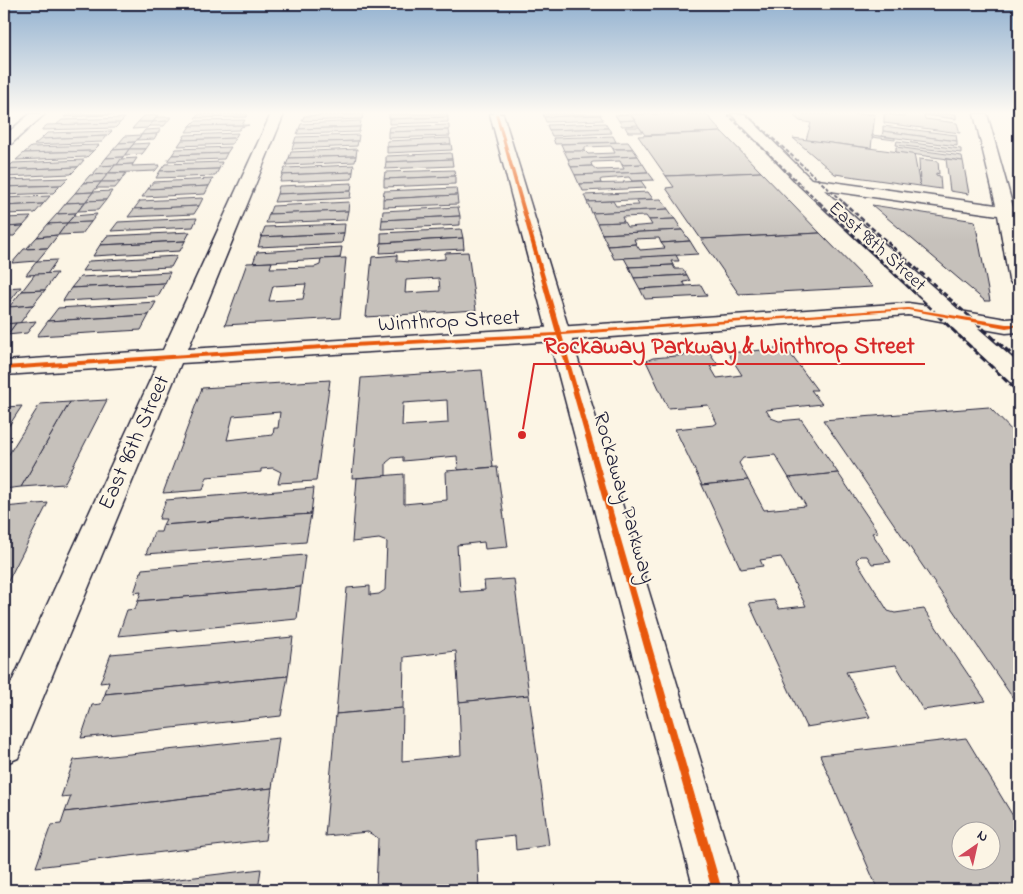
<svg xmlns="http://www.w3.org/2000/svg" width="1023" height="894" font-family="'Indie Flower',sans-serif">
<rect width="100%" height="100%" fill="#fcf5e5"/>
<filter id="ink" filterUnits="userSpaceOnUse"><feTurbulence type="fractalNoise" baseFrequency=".02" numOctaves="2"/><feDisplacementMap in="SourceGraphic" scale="10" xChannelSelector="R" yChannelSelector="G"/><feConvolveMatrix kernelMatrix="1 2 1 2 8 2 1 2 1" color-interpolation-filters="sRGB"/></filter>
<g filter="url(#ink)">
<!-- building -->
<g fill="#c6c1bb" stroke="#22223b" fill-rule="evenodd">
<polygon points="68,114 127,114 64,117"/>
<polygon points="199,114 248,114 246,117 195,118"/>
<polygon points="363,114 362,119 302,121 304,116"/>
<polygon points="389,114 447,114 448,117 389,119"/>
<polygon points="543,114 601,114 601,115 544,117"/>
<polygon points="630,114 706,114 722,132 645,135"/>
<polygon points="630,114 635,120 619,121 615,115"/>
<polygon points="875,114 871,148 806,140 811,123 800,121 794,116 795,114"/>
<polygon points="884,114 905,116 905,114 956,114 956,119 924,115 925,119 957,123 960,133 884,123"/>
<polygon points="158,115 153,122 138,122 144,116"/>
<polygon points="600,115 603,120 546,122 544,117"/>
<polygon points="157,117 171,117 168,121 153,122"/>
<polygon points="448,117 448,122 389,124 389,119"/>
<polygon points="125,118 120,123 56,125 62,120"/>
<polygon points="245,120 242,125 190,126 195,121"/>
<polygon points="635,120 638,125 622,126 619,121"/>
<polygon points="168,121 164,126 149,126 153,122"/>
<polygon points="361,121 360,127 299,129 301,124"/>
<polygon points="138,122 153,122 147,128 132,129"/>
<polygon points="120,123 115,128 41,130 47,125"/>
<polygon points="605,123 608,128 549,130 547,125"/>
<polygon points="249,125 241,127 239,130 186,132 190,126"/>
<polygon points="449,125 449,130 388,132 389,127"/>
<polygon points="883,126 956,135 957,141 883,131"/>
<polygon points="360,127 359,132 297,134 299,129"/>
<polygon points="625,127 639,127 643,132 628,132"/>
<polygon points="608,128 612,133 552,136 549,130"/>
<polygon points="161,129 157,134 141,135 145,130"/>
<polygon points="449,130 450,136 388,138 388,132"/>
<polygon points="112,131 107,136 41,139 47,133"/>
<polygon points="883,131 957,141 957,146 882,136"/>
<polygon points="722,132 761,172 666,176 638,136"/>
<polygon points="238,133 235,138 182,140 185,135"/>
<polygon points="157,134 154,139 137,140 141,135"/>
<polygon points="141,135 135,142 119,143 125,136"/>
<polygon points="359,135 358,141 294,143 296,137"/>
<polygon points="872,135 895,138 895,140 872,137"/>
<polygon points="107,136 102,142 34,145 41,139"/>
<polygon points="613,136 616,142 555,144 553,138"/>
<polygon points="235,138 232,144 178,146 182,140"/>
<polygon points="450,138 451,144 387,147 387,141"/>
<polygon points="793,138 914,154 920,186 835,174"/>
<polygon points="358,141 357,146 292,149 294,143"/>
<polygon points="897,141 961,149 961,153 896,145"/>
<polygon points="135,142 129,149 113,150 119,143"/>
<polygon points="628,142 633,149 613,149 611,146 585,147 585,151 564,151 561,144"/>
<polygon points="150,143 146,149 129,149 134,144"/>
<polygon points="451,144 452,150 387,153 387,147"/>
<polygon points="99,145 93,151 24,153 31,147"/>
<polygon points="231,147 227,153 172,155 176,149"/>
<polygon points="896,147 962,156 963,161 896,152"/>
<polygon points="129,149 146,149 142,154 125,155"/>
<polygon points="129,149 123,157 106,158 113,150"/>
<polygon points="357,149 356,156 289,158 291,152"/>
<polygon points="613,149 633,149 638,156 568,159 564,151 585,151 588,154 615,153"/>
<polygon points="93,151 87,157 16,160 24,153"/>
<polygon points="227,153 224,159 167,161 172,155"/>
<polygon points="451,153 452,159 386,162 386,156"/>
<polygon points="356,156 355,162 286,165 289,158"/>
<polygon points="638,156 643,164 622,165 620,161 593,162 591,163 592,166 571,167 568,159"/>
<polygon points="123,157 117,165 100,166 106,158"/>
<polygon points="137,158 133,164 117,165 121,159"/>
<polygon points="452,159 453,166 385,169 386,162"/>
<polygon points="919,159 938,161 939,174 936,173 936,175 940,176 941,189 920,186"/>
<polygon points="946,159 963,161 969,194 950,191"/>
<polygon points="84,160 78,167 5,170 13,163"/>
<polygon points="222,162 219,169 160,171 165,164"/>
<polygon points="133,164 132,166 160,165 155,171 108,173 115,165"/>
<polygon points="643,164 648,172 575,175 571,167 592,166 597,170 624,169 622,165"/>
<polygon points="115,165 108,174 92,175 100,166"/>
<polygon points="354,165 353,172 282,175 285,168"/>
<polygon points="78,167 71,174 4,177 5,170"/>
<polygon points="219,169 215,176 156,178 160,171"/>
<polygon points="454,170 455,176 384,179 385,172"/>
<polygon points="353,172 352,179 280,182 282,175"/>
<polygon points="648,172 654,180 632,181 629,177 602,179 600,180 601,183 579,184 575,175"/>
<polygon points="761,172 820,233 701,239 666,188 674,187 666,176"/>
<polygon points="108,173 126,173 120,182 101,182"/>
<polygon points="108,174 101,182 83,183 90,175"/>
<polygon points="455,176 455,184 384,187 384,179"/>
<polygon points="68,178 61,185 4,187 4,180"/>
<polygon points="213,179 209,186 148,189 153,182"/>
<polygon points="641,181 646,188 583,191 580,184 624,183 623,182"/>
<polygon points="101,182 120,182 115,188 96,188"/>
<polygon points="101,182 93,192 75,193 83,183"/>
<polygon points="352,183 351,191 277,194 279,186"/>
<polygon points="61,185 53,193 4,195 4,187"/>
<polygon points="209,186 205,194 142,197 148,189"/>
<polygon points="456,188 457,195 383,199 384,191"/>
<polygon points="112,191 106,200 86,201 93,192"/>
<polygon points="351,191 350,198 274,202 277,194"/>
<polygon points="93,192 85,202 66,203 75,193"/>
<polygon points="648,192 653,199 587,202 584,195"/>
<polygon points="457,195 458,204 383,207 383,199"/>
<polygon points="50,196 43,204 4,206 4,198"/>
<polygon points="203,198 199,206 134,209 140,201"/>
<polygon points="661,199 668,209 592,213 587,202 613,201 616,206 639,205 636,200"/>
<polygon points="106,200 98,210 78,211 86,201"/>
<polygon points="85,202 76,213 57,214 66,203"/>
<polygon points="349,202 348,211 269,214 272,206"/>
<polygon points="43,204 35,213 4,214 4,206"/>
<polygon points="872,205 975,221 990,301 985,301"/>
<polygon points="199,206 194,214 128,217 134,209"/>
<polygon points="458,207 460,216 382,220 383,211"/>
<polygon points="668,209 675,219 649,220 646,216 622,217 624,222 597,223 592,213"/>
<polygon points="348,211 346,220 266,223 269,214"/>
<polygon points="76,213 67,223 48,224 57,214"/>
<polygon points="97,214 91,222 67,223 74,216"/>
<polygon points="460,216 460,225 381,229 382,220"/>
<polygon points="31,217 23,226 4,227 4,218"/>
<polygon points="197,218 193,227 111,231 118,222"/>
<polygon points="675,219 682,230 602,234 597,223 624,222 627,227 652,225 649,220"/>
<polygon points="91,222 82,234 58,235 67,223"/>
<polygon points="67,223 58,235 37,237 48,224"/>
<polygon points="345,224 344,233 261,237 265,227"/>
<polygon points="23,226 14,236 4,236 4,227"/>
<polygon points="461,229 463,238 381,243 381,233"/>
<polygon points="682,230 690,241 661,243 659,238 634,239 636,244 608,246 602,234"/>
<polygon points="190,232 185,241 100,245 107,236"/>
<polygon points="344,233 342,243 258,247 261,237"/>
<polygon points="820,233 873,287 739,294 701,239"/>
<polygon points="58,235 48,248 26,249 37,237"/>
<polygon points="463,238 464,249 380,253 381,243"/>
<polygon points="185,241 180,251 93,256 100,245"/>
<polygon points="690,241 698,254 614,259 608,246 636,244 640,250 665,248 661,243"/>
<polygon points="342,247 340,258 253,263 257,252"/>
<polygon points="48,248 37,261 12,263 24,249"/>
<path d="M 468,252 L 476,310 L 366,317 L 372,257 L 397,255 L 397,261 L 410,262 L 445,259 L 445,253 ZM 439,278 L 440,291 L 405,293 L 406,280 Z"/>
<polygon points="676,255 679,261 671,261 673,265 629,267 624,258"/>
<polygon points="177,256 171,267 82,271 89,261"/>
<path d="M 346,258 L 340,318 L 225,325 L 247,263 L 272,262 L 270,268 L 315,267 L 320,265 L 321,259 ZM 306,284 L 303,299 L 269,301 L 273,286 Z"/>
<polygon points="57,260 47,274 26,275 37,261"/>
<polygon points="673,265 675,269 683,269 687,275 634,278 629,267"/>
<polygon points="170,272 165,283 71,288 80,277"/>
<polygon points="57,273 45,290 22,291 35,274"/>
<polygon points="687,275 690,281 683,282 686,286 640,289 634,278"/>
<polygon points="165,283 158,296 63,301 71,288"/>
<polygon points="701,285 707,296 645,299 640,289"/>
<polygon points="21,287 4,309 4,288"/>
<polygon points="45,290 33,305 9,307 22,291"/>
<polygon points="156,302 149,315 48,321 58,308"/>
<polygon points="33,305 20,323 4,324 4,314 9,307"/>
<polygon points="149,315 141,330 37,336 48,321"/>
<polygon points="36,321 27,333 7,335 16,323"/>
<polygon points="16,323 7,335 4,335 4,324"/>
<polygon points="786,348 817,390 811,390 822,404 766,410 771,418 779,421 801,419 838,473 789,478 775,455 743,458 739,463 748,480 702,485 675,429 714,425 717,423 708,405 668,408 646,361 653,358 710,353 718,365 710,366 717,378 742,375 728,353"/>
<path d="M 482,370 L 493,467 L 458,470 L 457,456 L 403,461 L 403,457 L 392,458 L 386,463 L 386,476 L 352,478 L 361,378 ZM 447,400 L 448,423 L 402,426 L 403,403 Z"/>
<path d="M 330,380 L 316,481 L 278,483 L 281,472 L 273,468 L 261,469 L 261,472 L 207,477 L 203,490 L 163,493 L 202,388 ZM 280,412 L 278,428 L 274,428 L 273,435 L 227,440 L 233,416 Z"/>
<polygon points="107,400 64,484 21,487 70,402"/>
<polygon points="70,402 21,487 4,489 4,462 40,404"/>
<polygon points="22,406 4,433 4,407"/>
<polygon points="989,407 1019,438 1019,707 823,420"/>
<polygon points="497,467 508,547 485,549 484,542 457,545 460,592 485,590 484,581 514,579 529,695 459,702 456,651 404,657 403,708 336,714 347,588 370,586 370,595 379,594 385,590 387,542 379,539 352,542 357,478 404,474 404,504 447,500 446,471"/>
<polygon points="838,473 878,532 872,533 891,562 872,564 867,556 860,556 856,560 888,611 895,613 924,609 986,701 923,710 896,665 846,672 870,717 806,727 749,603 774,600 779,609 806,606 781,557 760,560 763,566 741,569 702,485 748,480 764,510 806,506 789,478"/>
<polygon points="314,488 311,514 163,525 166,519 159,519 166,500"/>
<polygon points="48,503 4,589 4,507"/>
<polygon points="311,514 306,542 146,554 154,532 161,532 163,525"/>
<polygon points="305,555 301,587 138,601 141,592 134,593 142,569"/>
<polygon points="301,587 297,619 118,636 127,610 135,609 138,601"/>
<polygon points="293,637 288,676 105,694 109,682 100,683 111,654"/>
<polygon points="288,676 281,716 81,738 92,705 101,704 105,694"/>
<polygon points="529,695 549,845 516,850 515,836 477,840 479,890 376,890 378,838 368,832 325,836 336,714 403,708 402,761 461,755 459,702"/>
<polygon points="279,738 272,788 65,812 71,796 61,797 74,760"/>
<path d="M 966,738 L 1019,826 L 1019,890 L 878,890 L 820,755 ZM 960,832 L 990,832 L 990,862 L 960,862 Z"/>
<polygon points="272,788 265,840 36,867 51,825 61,824 65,812"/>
<polygon points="261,869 258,890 88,890"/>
</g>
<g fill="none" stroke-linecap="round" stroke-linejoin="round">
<defs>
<g id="minor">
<polygon points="30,114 45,114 9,146 4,147 4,136"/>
<polygon points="271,114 284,114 188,349 557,327 908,303 929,306 800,186 731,114 745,114 811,179 996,205 974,114 987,114 1013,207 1019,208 1019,218 1016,218 1019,233 1019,286 1012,284 1009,280 998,215 824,190 960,311 1006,319 1019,318 1019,332 1006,333 978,328 1019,364 1019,384 1010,382 946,322 908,315 557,341 181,363 18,758 4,764 4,699 157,365 4,375 4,361 163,350"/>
</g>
<polygon id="tertiary" points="490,114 503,114 740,890 694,890"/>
</defs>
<!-- minor casing -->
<use href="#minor" stroke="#22223b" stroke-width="3"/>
<!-- tertiary casing -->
<use href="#tertiary" stroke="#22223b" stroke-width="3"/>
<!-- minor -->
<use href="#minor" fill="#fcf5e5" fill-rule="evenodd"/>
<!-- tertiary -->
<use href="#tertiary" fill="#fcf5e5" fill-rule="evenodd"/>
<!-- rail-far2 -->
<g stroke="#22223b" stroke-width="2" stroke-dasharray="4 2" stroke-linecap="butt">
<polyline points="727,114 820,203"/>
<polyline points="746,114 844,203"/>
</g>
<!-- rail-far1 -->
<g stroke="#22223b" stroke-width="2.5" stroke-dasharray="5 2.5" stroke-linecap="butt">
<polyline points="819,202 939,316"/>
<polyline points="843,202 969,316"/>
</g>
<!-- rail -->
<g stroke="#22223b" stroke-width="3" stroke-dasharray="7 3" stroke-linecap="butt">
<polyline points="937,315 1019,393"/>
<polyline points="968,315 1019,361"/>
</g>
<defs>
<polygon id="cycleway" points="495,114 498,114 561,332 908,308 1006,324 1019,324 1019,326 1006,328 908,310 562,335 722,890 712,890 557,336 353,347 4,370 4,366 353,343 556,333"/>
</defs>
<!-- cycleway casing -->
<use href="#cycleway" stroke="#fcf5e5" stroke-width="3"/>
<!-- cycleway -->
<use href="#cycleway" fill="#e8590c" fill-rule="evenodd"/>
</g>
</g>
<!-- sky -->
<linearGradient id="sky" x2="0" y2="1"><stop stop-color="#92b1d0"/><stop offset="0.47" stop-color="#fefaf3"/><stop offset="1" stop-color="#fefaf3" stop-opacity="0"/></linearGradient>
<rect width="1023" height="240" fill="url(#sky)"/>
<g text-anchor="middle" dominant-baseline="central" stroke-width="4" stroke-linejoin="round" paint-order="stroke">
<!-- far-street labels -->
<g font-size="19" fill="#22223b" stroke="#fcf5e5">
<text transform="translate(877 247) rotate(42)">East 98th Street</text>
</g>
<!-- street labels -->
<g font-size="22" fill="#22223b" stroke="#fcf5e5">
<text transform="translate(449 322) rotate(-3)">Winthrop Street</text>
<text transform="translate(135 443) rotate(-66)">East 96th Street</text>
<text transform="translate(623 498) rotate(74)">Rockaway Parkway</text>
</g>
</g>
<!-- callouts -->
<path fill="none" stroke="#d62828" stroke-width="2" d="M522 435L534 364H925"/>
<circle fill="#d62828" stroke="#fcf5e5" stroke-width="2" cx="522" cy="435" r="5"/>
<g font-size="24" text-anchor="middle" font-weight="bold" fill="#d62828" stroke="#fcf5e5" stroke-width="4" stroke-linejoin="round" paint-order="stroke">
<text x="729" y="353">Rockaway Parkway &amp; Winthrop Street</text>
</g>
<!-- margin -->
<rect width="1023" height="894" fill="none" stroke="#fcf5e5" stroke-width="20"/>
<rect x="10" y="10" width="1003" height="874" fill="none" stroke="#22223b" stroke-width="2" filter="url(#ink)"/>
<!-- north arrow -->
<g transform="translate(976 846) rotate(34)"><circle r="24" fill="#fcf5e5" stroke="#a5a1a1"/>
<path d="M0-4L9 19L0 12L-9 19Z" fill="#d1495b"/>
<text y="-8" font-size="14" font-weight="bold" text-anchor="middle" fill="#22223b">N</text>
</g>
</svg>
